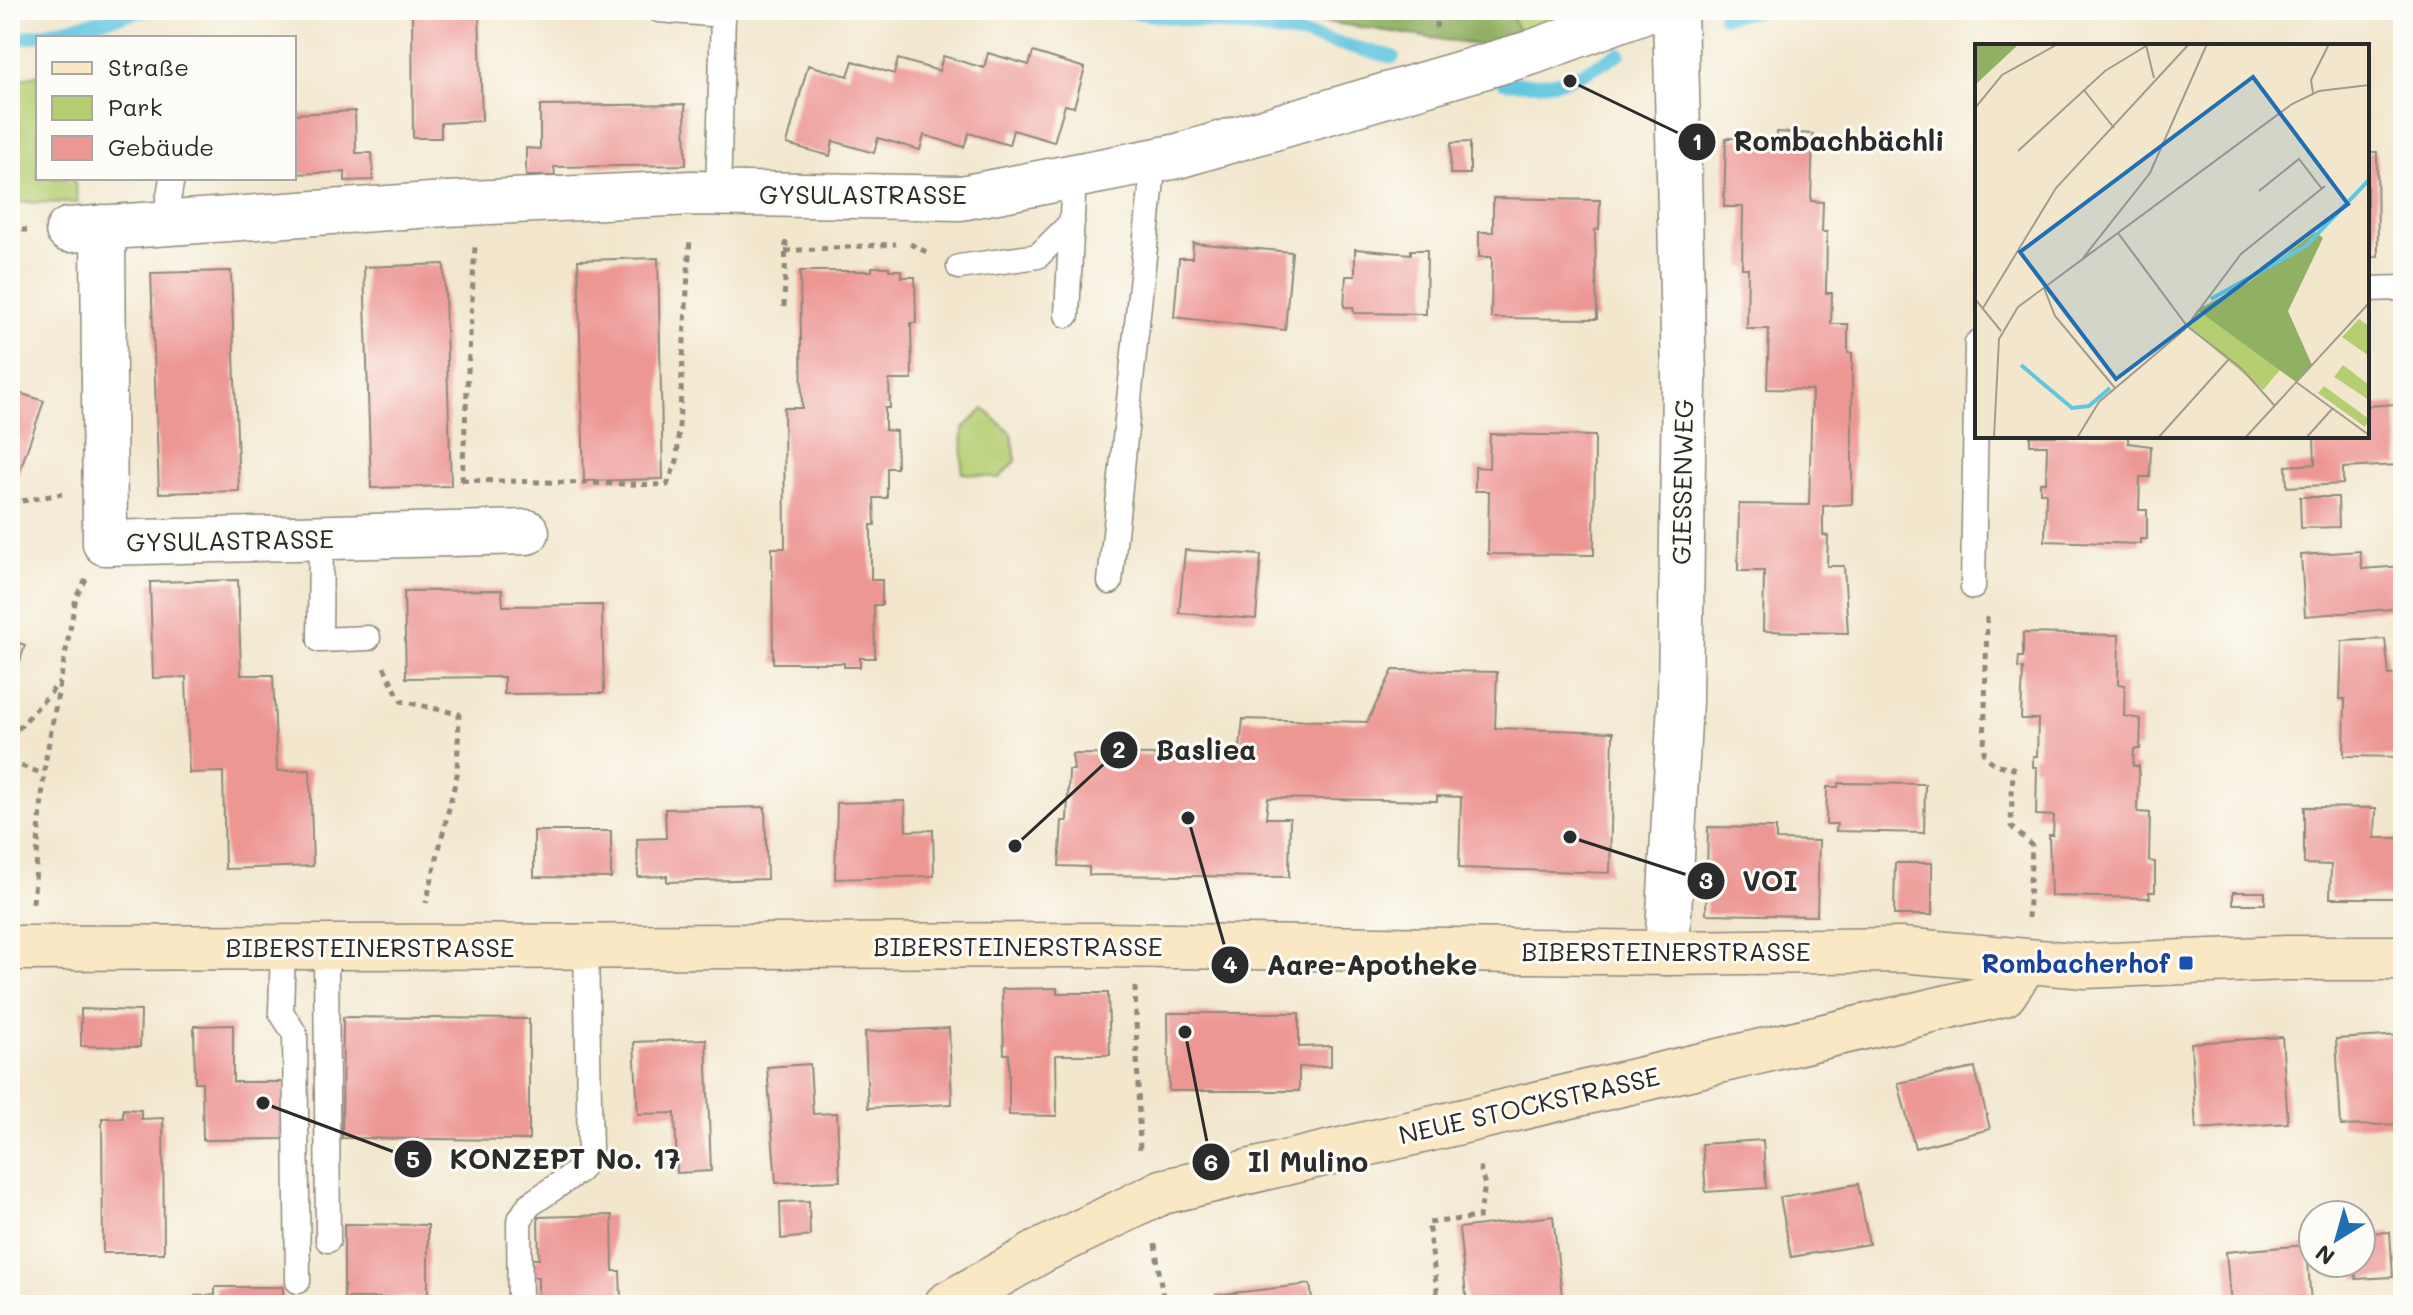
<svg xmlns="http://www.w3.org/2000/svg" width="2413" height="1315" font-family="Mali,sans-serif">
<rect width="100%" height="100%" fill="#fdfcf7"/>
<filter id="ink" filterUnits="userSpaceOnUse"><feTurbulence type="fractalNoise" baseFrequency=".0125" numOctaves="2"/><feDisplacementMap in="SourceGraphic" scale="16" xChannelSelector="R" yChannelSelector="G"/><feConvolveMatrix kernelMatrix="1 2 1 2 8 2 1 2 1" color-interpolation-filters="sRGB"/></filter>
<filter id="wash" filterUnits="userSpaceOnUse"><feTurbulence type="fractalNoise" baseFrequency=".006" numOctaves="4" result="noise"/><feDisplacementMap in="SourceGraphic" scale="32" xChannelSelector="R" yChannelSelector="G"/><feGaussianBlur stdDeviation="1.8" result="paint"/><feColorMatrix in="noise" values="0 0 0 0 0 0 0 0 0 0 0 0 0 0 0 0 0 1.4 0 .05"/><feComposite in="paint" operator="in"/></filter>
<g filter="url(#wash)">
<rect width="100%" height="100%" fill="#f2e7cd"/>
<!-- green -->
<g fill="#b6ce72" stroke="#707c4e" stroke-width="2">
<polygon points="1508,10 1646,10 1530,53"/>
<polygon points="38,74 38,178 74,178 78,203 10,202 10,83"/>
<polygon points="984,409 1012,434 1016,461 999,478 962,473 963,429"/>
</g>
<!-- forest -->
<polygon fill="#90b164" stroke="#5e6e48" stroke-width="2" points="1247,10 1508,10 1530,53"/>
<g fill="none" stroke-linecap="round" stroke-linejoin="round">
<!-- stream -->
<g stroke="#62c6e0" stroke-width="14">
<polyline points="1118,10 1300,34 1393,57"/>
<polyline points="1724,16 1764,10"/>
<polyline points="10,41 148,10"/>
<path d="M 1504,82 C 1555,89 1575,78 1619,54"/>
</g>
</g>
<g id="blocks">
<!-- building -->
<g fill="#ed9794">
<polygon points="412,10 479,10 482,121 441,123 441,138 413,138"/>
<polygon points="1033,52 1085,68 1074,107 1065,105 1054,142 1013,130 1009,145 969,133 964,147 924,135 920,150 878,138 874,153 833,141 830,156 787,144 808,65 848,76 853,61 894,74 898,59 939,71 943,56 984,68 988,53 1029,65"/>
<polygon points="685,104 686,165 554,167 555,176 526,176 526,148 540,149 540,106"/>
<polygon points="355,111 356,153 372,153 373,180 345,181 345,172 294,174 294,114"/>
<polygon points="1777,132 1813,134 1811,201 1823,202 1822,232 1827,232 1826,293 1832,293 1831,324 1848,324 1848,353 1852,353 1852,504 1823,506 1823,535 1828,536 1827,566 1844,566 1848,633 1763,631 1764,571 1738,571 1739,504 1809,505 1812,390 1767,389 1769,329 1747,329 1748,268 1742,268 1743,207 1724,207 1726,138 1777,139"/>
<polygon points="1470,142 1470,174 1450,174 1451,143"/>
<polygon points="2367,152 2377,152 2378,257 2367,257"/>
<polygon points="1493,198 1600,200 1599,229 1595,230 1597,319 1491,318 1492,257 1479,257 1479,232 1493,232"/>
<polygon points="1193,243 1292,252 1285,330 1174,317 1179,258 1192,258"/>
<polygon points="1355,249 1411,254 1411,250 1427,250 1426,314 1354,313 1353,307 1344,307 1346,276 1355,276"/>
<polygon points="658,258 663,479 584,481 578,260"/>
<polygon points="444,264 451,486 371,488 364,267"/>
<polygon points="872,267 889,267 889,270 901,270 901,277 915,277 916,323 911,323 912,380 889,380 890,408 885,408 885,430 896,431 897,468 887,468 887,498 874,498 875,525 871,525 871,580 882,580 882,605 874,605 875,658 860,658 860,667 844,667 844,663 773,663 772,548 785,548 784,408 802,408 800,271 872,271"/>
<polygon points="231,271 239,491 159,493 151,273"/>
<polygon points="10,390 44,401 10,499"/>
<polygon points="2396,404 2399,465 2343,468 2343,484 2287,487 2286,466 2315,464 2314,438 2367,436 2367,406"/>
<polygon points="1490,434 1595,436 1594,555 1488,554 1489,491 1475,491 1475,467 1489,468"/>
<polygon points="2030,436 2128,436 2128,443 2151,446 2150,477 2140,477 2139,510 2147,510 2147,539 2140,539 2140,544 2045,541 2046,493 2040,492 2040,482 2046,482 2047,445 2030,445"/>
<polygon points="2300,497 2338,497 2339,527 2301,528"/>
<polygon points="1185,550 1261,555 1256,619 1179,613"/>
<polygon points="2360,551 2362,569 2403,566 2403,608 2305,616 2301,555"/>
<polygon points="238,580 241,675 273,675 277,771 310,770 313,866 225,869 223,772 189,773 186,677 153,678 150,582"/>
<polygon points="502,590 503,606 602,605 604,693 504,694 504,677 406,678 404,591"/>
<polygon points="2023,633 2119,635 2118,684 2125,685 2124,716 2141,719 2140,749 2134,749 2133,766 2139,766 2138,812 2150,813 2149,861 2155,862 2155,892 2149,892 2150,898 2051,896 2049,835 2053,835 2054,816 2036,815 2037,767 2033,767 2033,756 2037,756 2038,719 2021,719 2023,669 2018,668 2019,657 2023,657"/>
<polygon points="2385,639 2389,675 2403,674 2403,757 2344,756 2345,699 2340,699 2342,641"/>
<polygon points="10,640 25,645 11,690 10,689"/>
<polygon points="1393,670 1497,672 1495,728 1613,732 1610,873 1459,868 1461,797 1437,796 1437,801 1268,798 1266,818 1290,818 1289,877 1089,875 1089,867 1059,866 1062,821 1067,821 1069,770 1074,770 1072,754 1239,756 1243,719 1367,722"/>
<polygon points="1839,783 1925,784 1924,833 1836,831 1837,824 1826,824 1827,787 1838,787"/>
<polygon points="905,801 906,831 933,830 934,876 835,879 837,803"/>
<polygon points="765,807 767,879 667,882 667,876 638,877 637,839 666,838 665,809"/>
<polygon points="2304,807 2376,808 2375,838 2399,838 2398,898 2330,898 2331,865 2304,864"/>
<polygon points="1708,827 1776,828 1776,840 1819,841 1817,916 1706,914"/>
<polygon points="534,831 611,831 611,878 534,877"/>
<polygon points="1895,863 1932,863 1932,915 1894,915"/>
<rect x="2233" y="892" width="32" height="12"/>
<polygon points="1057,988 1057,993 1108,993 1110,1055 1056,1055 1057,1116 1009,1115 1009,1054 1004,1054 1002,989"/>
<polygon points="81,1009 141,1011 140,1047 81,1046"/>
<polygon points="1168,1013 1299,1013 1299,1047 1331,1046 1331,1066 1299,1067 1299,1091 1169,1091"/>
<polygon points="343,1017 529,1019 529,1140 342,1138"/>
<polygon points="233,1025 233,1082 285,1082 285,1139 203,1140 202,1082 195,1082 194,1026"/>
<polygon points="949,1028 952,1104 868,1108 865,1032"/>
<polygon points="2403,1035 2403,1124 2341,1126 2336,1039"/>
<polygon points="2282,1037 2288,1123 2196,1129 2191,1043"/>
<polygon points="706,1039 711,1171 677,1173 675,1113 638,1114 634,1042"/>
<polygon points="810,1064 813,1114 837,1113 840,1181 776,1183 767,1067"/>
<polygon points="1975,1068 1990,1129 1915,1148 1898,1083"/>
<polygon points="123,1109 141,1110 141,1119 163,1118 164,1253 103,1253 102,1118 123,1118"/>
<polygon points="1763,1140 1766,1188 1706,1192 1702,1144"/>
<polygon points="1858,1184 1869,1244 1791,1257 1780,1197"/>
<polygon points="809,1201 810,1236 781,1239 780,1202"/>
<polygon points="612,1215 613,1271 620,1271 621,1298 538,1299 538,1277 530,1277 529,1259 539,1259 538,1217"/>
<polygon points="1553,1216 1563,1305 1467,1305 1459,1228"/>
<polygon points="344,1224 428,1225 428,1298 344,1298"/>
<polygon points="2390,1232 2393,1277 2356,1279 2354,1263 2361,1263 2361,1233"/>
<polygon points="2307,1245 2311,1305 2231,1305 2226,1252"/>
<polygon points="1310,1284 1313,1305 1217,1305 1216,1295"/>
<polygon points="215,1287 283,1287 283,1305 195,1305 195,1296 215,1295"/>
<polygon points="744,1301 745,1305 709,1305 709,1303"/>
</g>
</g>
</g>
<g filter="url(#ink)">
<use href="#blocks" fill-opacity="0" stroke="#8e897c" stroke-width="2"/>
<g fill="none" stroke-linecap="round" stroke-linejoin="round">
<defs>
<g id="lane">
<polyline points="659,10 723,15 718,194"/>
<polyline points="164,224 172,178"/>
<polyline points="959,267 1038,256 1072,222"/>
<polyline points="2367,289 2403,288"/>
<polyline points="1067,315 1074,176"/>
<polyline points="321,537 320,640 368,638"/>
<polyline points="1110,582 1154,161"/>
<polyline points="1973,587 1977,343"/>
<polyline points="283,947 281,1012 295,1034 298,1281"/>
<polyline points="326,947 328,1240"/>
<polyline points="520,1305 519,1221 529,1205 580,1170 590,1153 586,947"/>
</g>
<g id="street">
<polyline points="103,227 105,543 527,532"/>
<polyline points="68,230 446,204 693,193 961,198 1178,156 1530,53 1646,10"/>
<polyline points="1667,953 1680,701 1684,378 1675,10"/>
</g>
<g id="secondary">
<polyline points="10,948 1100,945 1667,953 1901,950 2085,966 2288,958 2403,958"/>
<polyline points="946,1305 1041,1251 1162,1192 2004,994 2025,963"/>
</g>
</defs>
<!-- lane casing -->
<use href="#lane" stroke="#8e897c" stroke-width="27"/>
<!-- street casing -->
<use href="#street" stroke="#8e897c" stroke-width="47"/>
<!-- secondary casing -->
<use href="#secondary" stroke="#8e897c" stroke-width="47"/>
<!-- path -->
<g stroke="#8e897c" stroke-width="5" stroke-dasharray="6 6" stroke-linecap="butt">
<polyline points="1435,10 1437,34"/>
<polyline points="10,230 27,230"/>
<polyline points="910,244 929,253"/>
<polyline points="785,251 896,244"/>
<polyline points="784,307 786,240"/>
<polyline points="462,480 667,485 677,461 690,238"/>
<polyline points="462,481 475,245"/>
<polyline points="10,503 62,494"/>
<polyline points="1987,617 1984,754 1994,764 2013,768 2011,826 2032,846 2028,918"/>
<polyline points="384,667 401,701 459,714 457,775 426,903"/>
<polyline points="10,738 60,682"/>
<polyline points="10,762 44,774"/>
<polyline points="33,903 45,763 76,597 86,579"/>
<polyline points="1135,987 1140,1153"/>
<polyline points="1155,1244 1164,1305"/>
<polyline points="1439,1305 1428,1223 1479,1217 1485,1186 1479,1163"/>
</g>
<!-- lane -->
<use href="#lane" stroke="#fff" stroke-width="24"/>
<!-- street -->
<use href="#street" stroke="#fff" stroke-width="44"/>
<!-- secondary -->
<use href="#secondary" stroke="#fae7c3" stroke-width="44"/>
</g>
</g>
<!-- markers -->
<rect fill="#1a4fb4" stroke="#fdfcf7" stroke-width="3" x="2178" y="955" width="16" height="16" rx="4"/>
<g text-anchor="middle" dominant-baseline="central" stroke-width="6" stroke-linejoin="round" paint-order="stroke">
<!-- street labels -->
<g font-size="26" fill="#2b2b2b" stroke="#fdfcf7">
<text x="863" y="194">GYSULASTRASSE</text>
<text transform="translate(1682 482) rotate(-89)">GIESSENWEG</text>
<text transform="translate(230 540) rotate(-1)">GYSULASTRASSE</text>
<text x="1018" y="946">BIBERSTEINERSTRASSE</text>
<text x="370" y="947">BIBERSTEINERSTRASSE</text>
<text x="1666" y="951">BIBERSTEINERSTRASSE</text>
<text transform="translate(1529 1105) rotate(-13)">NEUE STOCKSTRASSE</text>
</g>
<!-- transit labels -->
<g font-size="26" font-weight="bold" fill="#164399" stroke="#fdfcf7" text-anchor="end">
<text x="2170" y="963">Rombacherhof</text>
</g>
</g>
<!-- overview -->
<g transform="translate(1975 44)">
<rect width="394" height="394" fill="#f2e7cd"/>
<path d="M 222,266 L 305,326 L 288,346 L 212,282 ZM 384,275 L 394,282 L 394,312 L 367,293 ZM 368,321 L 394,341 L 394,356 L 359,333 ZM 349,342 L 394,375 L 390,383 L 343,349 Z" fill="#b6ce72"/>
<path d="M 0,0 L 44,0 L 0,41 ZM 340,188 L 348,194 L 313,267 L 337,321 L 321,338 L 222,266 L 274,238 Z" fill="#90b164"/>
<path fill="none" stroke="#62c6e0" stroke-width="4" d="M 236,255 L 331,202 L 394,136M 46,321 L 97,364 L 114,362 L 135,344"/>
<path fill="none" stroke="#a29c8c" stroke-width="2" d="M 171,1 L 179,34M 109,46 L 139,84M 338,49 L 336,36 L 354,0M 0,64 L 27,31 L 83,0M 43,107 L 130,27 L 171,2M 284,147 L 324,115 L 347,145M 143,189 L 212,282 L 266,324 L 299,361M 108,214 L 175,129 L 232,0M 69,244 L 80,272 L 140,344M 0,255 L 26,287M 8,264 L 81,144 L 214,0M 321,338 L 394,391M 19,394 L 24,295 L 43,263 L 317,60 L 344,47 L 394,41M 102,394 L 124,358 L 209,286 L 266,210 L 350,142M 183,394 L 254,315M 270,394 L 394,259M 331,394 L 357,365"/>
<path fill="#1f6fb2" fill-opacity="0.15" stroke="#1f6fb2" stroke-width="4" d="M 278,33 L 373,160 L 141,335 L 45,208 Z"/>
<rect width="394" height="394" fill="none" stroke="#2b2b2b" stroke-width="4"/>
</g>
<!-- callouts -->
<path fill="none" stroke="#2b2b2b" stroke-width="3" d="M1570 81L1697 142M1015 846L1119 750M1570 837L1706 881M1188 818L1230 965M263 1103L413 1159M1185 1032L1211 1162"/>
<g fill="#2b2b2b" stroke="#fdfcf7" stroke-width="3">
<circle cx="1570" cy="81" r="8"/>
<circle cx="1015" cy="846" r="8"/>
<circle cx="1570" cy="837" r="8"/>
<circle cx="1188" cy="818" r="8"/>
<circle cx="263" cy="1103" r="8"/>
<circle cx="1185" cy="1032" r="8"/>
<circle cx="1697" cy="142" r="20"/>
<circle cx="1119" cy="750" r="20"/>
<circle cx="1706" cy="881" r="20"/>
<circle cx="1230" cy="965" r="20"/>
<circle cx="413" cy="1159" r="20"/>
<circle cx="1211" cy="1162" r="20"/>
</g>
<g font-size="24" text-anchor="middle" font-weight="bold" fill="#fff">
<text x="1697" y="150">1</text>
<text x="1119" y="758">2</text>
<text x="1706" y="889">3</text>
<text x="1230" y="973">4</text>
<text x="413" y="1168">5</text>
<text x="1211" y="1171">6</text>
</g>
<g font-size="28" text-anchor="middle" font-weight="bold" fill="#2b2b2b" stroke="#fdfcf7" stroke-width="6" stroke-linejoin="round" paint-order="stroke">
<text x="1839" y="151">Rombachbächli</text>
<text x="1206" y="760">Basliea</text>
<text x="1770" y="891">VOI</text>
<text x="1372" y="975">Aare-Apotheke</text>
<text x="565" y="1169">KONZEPT No. 17</text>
<text x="1308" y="1172">Il Mulino</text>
</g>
<!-- margin -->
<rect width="2413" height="1315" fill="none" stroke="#fdfcf7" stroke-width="40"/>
<!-- legend -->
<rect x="36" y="36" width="260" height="144" fill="#fdfcf7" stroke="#a9a8a5" stroke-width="2"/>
<rect x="52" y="62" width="40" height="12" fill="#fae7c3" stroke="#a9a8a5" stroke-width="2"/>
<text x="108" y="76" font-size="24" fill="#2b2b2b">Straße</text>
<rect x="52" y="96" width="40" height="24" fill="#b6ce72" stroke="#a9a8a5" stroke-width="2"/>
<text x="108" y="116" font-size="24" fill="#2b2b2b">Park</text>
<rect x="52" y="136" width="40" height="24" fill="#ed9794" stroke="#a9a8a5" stroke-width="2"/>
<text x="108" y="156" font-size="24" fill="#2b2b2b">Gebäude</text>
<!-- north arrow -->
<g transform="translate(2337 1239) rotate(217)"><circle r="38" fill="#fdfcf7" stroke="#a9a8a5" stroke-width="2"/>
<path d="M0-6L14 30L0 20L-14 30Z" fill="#1f6fb2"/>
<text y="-12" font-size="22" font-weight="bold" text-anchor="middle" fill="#2b2b2b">N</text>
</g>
</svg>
